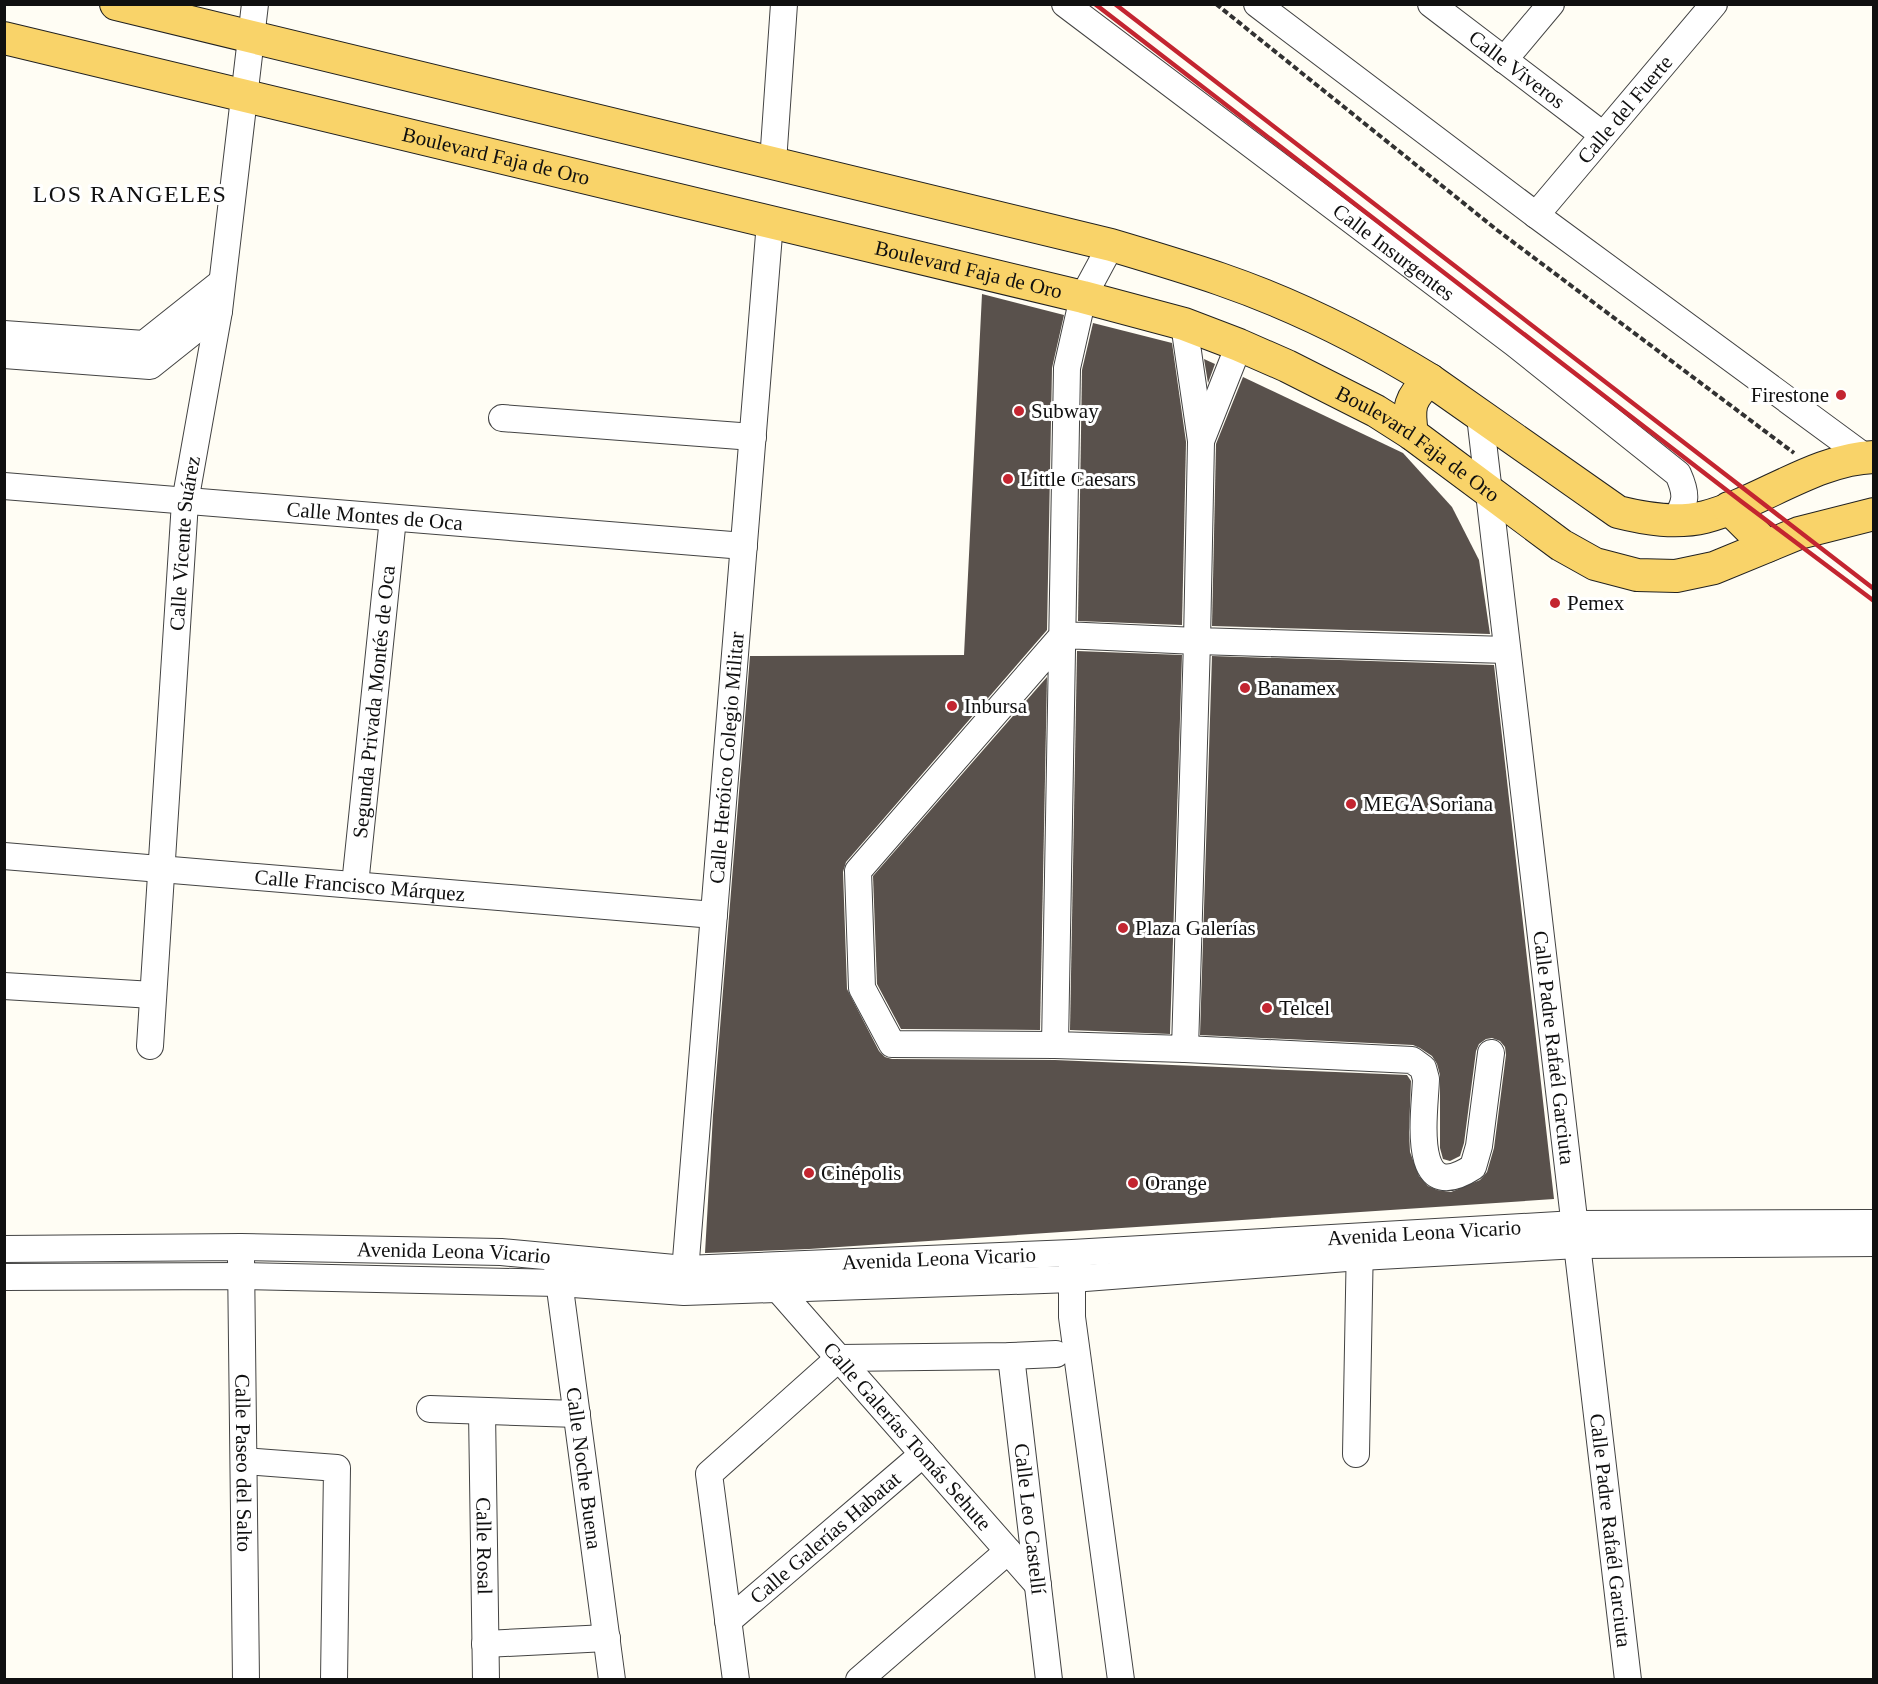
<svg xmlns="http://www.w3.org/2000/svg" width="1878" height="1684" font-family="Georgia,serif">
<rect width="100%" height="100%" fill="#fffdf4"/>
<!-- building -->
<g fill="#59514c">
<polygon points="982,294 1064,315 1052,368 1047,630 846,862 843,872 847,989 879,1051 885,1057 892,1059 1055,1060 1407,1075 1411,1081 1409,1132 1410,1152 1419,1176 1428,1186 1437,1190 1451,1192 1480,1180 1487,1172 1494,1148 1506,1055 1505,1047 1500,1041 1492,1038 1486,1039 1479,1044 1476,1051 1464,1143 1460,1156 1450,1161 1443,1159 1440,1148 1440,1075 1437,1064 1432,1056 1420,1048 1413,1045 1200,1035 1212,656 1494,665 1554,1199 809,1249 705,1253 713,1115 750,656 964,655"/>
<polygon points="1093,323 1172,343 1186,442 1182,625 1078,621 1082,370"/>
<polygon points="1204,359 1215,364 1208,383"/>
<polygon points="1243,377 1403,453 1452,507 1479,560 1490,634 1212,626 1216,444"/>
<polygon points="1077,651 1182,655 1170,1034 1070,1030"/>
<polygon points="1047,677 1040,1030 901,1029 877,984 873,876"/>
</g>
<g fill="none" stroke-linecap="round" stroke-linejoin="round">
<defs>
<g id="minor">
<path id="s1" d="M 1065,4 L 1514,343 L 1678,474 C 1687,494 1687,502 1674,521"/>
<polyline points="1257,4 1536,215 1865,457"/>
<path id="s2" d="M 1431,4 L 1603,135"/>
<polyline points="1504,60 1551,4"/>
<polyline points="773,162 784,4"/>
<path id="s3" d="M 1536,215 L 1714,4"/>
<polyline points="1184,324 1201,441 1197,641 1507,650"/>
<polyline points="4,334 144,344 222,282"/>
<polyline points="4,355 150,366 219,311"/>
<path id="s4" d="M 1480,416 L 1628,1680"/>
<polyline points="502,418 753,437"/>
<polyline points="1201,441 1239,345"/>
<path id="s5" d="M 4,486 L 744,546"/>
<path id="s6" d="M 4,856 L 714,915"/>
<path id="s7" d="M 355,885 L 393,518"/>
<polyline points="4,986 153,995"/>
<polyline points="1055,1045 1185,1049 1197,641 1063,635 858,871 862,988 892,1044 1055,1045 1067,368 1083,297 1111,245"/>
<path id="s8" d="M 150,1046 L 185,502 L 219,311 L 255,4"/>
<path d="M 1185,1049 L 1412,1060 L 1423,1068 L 1426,1079 C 1425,1112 1409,1209 1473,1167 L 1479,1146 L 1491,1053"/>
<path id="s9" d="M 4,1249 L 241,1247 L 501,1252 L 685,1269 L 1072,1253 L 1575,1224 L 1874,1223"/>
<path id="s10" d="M 241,1259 L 246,1680"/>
<polyline points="1072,1263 1072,1317 1121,1680"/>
<path id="s11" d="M 557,1266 L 612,1680"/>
<polyline points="4,1277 242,1276 559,1283 684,1292 1072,1279 1360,1257 1578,1245 1874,1243"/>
<path id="s12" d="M 684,1284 L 770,222"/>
<path id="s13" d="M 778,1289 L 1038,1585"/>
<path id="s14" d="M 1011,1356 L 1049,1680"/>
<polyline points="430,1409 577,1414"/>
<path id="s15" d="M 482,1411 L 486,1680"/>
<polyline points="1356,1454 1360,1240"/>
<polyline points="244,1461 337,1468 334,1680"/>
<path id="s16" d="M 728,1621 L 923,1454"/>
<polyline points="485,1644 607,1638"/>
<polyline points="736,1680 709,1474 839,1358 1011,1356 1056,1354"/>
<polyline points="859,1680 1008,1551"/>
</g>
<g id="major">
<path d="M 116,4 L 1111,245 C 1148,256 1185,267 1220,279 C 1293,304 1365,340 1430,380 L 1618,512 C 1646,519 1676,524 1705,517 C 1760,503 1815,459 1874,457"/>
<path id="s17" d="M 4,38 L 1083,297 L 1184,324 L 1239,345 L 1287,366 L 1376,411 L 1412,434 L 1561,545 L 1595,564 L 1637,575 L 1676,576 L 1714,568 L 1799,533 L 1874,514"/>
<path d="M 1412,434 C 1408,407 1409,398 1430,380"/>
<polyline points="1729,508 1767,546"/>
</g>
</defs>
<!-- minor casing -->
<use href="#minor" stroke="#434343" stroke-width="28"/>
<!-- major casing -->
<use href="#major" stroke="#212121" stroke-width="34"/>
<!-- path -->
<polyline stroke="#323232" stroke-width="4" stroke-dasharray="6 3" stroke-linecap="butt" points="1216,4 1497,230 1794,453"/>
<!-- minor -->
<use href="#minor" stroke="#fff" stroke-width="26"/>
<!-- major -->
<use href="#major" stroke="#f9d369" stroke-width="32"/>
<!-- rail -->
<g stroke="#c32530" stroke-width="4.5">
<polyline points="1095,4 1742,502 1874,601"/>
<polyline points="1115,4 1874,589"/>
</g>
</g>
<!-- markers -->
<g fill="#c32530" stroke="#fff" stroke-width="2">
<circle cx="1841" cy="395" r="6"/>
<circle cx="1019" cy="411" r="6"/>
<circle cx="1008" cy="479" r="6"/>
<circle cx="1555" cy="603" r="6"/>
<circle cx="1245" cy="688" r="6"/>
<circle cx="952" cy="706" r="6"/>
<circle cx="1351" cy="804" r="6"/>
<circle cx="1123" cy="928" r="6"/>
<circle cx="1267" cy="1008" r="6"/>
<circle cx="809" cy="1173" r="6"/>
<circle cx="1133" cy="1183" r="6"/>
</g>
<g text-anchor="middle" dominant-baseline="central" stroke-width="6" stroke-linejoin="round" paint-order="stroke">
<!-- street labels -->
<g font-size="21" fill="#101010" stroke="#fff">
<text stroke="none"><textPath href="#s2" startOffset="108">Calle Viveros</textPath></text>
<text stroke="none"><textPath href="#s3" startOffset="138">Calle del Fuerte</textPath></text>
<text stroke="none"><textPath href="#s17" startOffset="506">Boulevard Faja de Oro</textPath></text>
<text stroke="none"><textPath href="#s1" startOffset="412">Calle Insurgentes</textPath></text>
<text stroke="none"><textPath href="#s17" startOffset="992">Boulevard Faja de Oro</textPath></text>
<text stroke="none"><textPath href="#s17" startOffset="1478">Boulevard Faja de Oro</textPath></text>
<text stroke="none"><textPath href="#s5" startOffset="372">Calle Montes de Oca</textPath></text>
<text stroke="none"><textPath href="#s8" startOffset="504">Calle Vicente Suárez</textPath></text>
<text stroke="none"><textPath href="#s7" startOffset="184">Segunda Privada Montés de Oca</textPath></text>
<text stroke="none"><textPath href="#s12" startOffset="528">Calle Heróico Colegio Militar</textPath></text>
<text stroke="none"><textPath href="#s6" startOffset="357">Calle Francisco Márquez</textPath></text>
<text stroke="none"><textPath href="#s4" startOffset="636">Calle Padre Rafaél Garciuta</textPath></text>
<text stroke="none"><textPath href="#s9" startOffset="1422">Avenida Leona Vicario</textPath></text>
<text stroke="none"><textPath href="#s9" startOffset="450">Avenida Leona Vicario</textPath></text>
<text stroke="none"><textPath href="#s9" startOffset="936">Avenida Leona Vicario</textPath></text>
<text stroke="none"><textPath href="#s13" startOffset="196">Calle Galerías Tomás Sehute</textPath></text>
<text stroke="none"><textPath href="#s10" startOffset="204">Calle Paseo del Salto</textPath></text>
<text stroke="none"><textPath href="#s11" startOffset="204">Calle Noche Buena</textPath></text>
<text stroke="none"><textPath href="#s14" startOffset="164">Calle Leo Castellí</textPath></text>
<text stroke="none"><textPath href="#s4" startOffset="1122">Calle Padre Rafaél Garciuta</textPath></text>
<text stroke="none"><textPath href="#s16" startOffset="128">Calle Galerías Habatat</textPath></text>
<text stroke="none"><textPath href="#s15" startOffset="135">Calle Rosal</textPath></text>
</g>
<!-- poi labels -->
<g font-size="21" fill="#101010" stroke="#fff" text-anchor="start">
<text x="1829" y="395" text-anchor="end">Firestone</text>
<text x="1031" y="411">Subway</text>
<text x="1020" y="479">Little Caesars</text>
<text x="1567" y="603">Pemex</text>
<text x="1257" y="688">Banamex</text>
<text x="964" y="706">Inbursa</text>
<text x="1363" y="804">MEGA Soriana</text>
<text x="1135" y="928">Plaza Galerías</text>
<text x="1279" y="1008">Telcel</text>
<text x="821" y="1173">Cinépolis</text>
<text x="1145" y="1183">Orange</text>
</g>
<!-- quarter labels -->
<g font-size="24" letter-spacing="1.5" fill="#101010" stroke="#fff">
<text x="130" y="194">LOS RANGELES</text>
</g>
</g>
<!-- border -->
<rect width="1878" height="1684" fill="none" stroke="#101010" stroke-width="12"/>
</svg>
